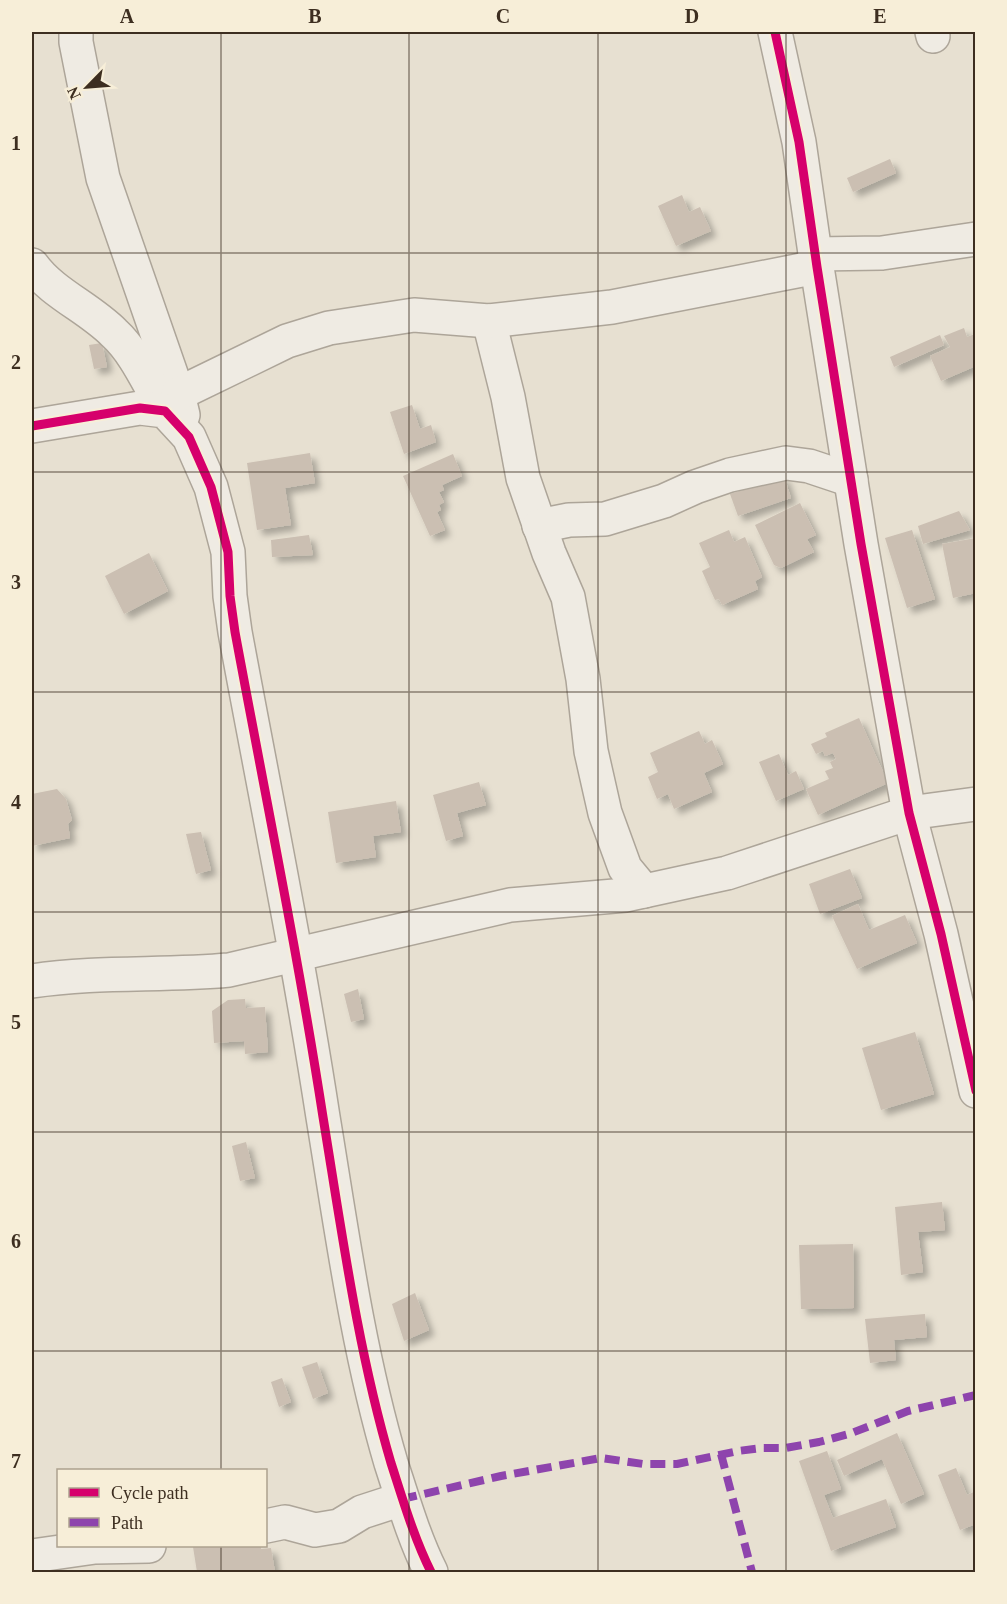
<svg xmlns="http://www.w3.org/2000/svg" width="1007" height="1604" font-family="'Times New Roman',serif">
<defs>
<filter id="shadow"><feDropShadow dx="5.5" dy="5.5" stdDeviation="3" flood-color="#0004"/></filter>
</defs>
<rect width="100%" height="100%" fill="#e7e0d1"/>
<!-- building -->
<g fill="#cbbfb2" filter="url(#shadow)">
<polygon points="890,159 896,173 853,192 847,178"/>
<polygon points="682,195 689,212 700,207 711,231 676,246 658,206"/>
<polygon points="964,328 967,337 975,334 976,336 976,366 941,381 930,356 950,347 944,336"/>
<polygon points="940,335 944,345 894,367 890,357"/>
<polygon points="102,343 107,367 94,369 89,345"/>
<polygon points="412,405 420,429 431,425 436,442 404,454 390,412"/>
<polygon points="310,453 315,483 285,488 291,525 257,530 247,463"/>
<polygon points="453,454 462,476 442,485 444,490 439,492 444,502 439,505 441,510 437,512 445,530 430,536 403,476"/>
<polygon points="784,476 791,498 738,516 730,494"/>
<polygon points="800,503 816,535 807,539 814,552 781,568 774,565 755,525"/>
<polygon points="959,511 970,530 923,544 918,526"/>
<polygon points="729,530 734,542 745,537 762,577 755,581 758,589 722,605 719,599 715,600 702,571 710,567 699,543"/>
<polygon points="912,530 935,599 907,608 885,538"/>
<polygon points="309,535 313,555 272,557 271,540"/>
<polygon points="976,538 976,593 953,598 942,544"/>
<polygon points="149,553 168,591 124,614 105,576"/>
<polygon points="859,718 888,783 818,815 806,789 829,779 825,771 833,768 830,762 836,759 833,753 825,756 823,751 816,754 811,744 827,737 825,733"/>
<polygon points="699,731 705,744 712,740 723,764 704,773 712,792 674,809 668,794 657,799 648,777 658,772 650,753"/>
<polygon points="779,754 788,775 796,771 804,789 776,801 759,762"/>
<polygon points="479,782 486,805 457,813 463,836 446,841 433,795"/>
<polygon points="57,789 66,799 72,820 68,824 70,838 32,846 32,794"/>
<polygon points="396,801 401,832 373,836 376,857 336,863 328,812"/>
<polygon points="201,832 211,870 196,874 186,834"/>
<polygon points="850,869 862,898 820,914 809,884"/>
<polygon points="858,904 869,930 905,915 917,943 857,969 832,916"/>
<polygon points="358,989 364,1019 351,1022 344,994"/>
<polygon points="245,999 246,1008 265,1007 268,1052 245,1054 244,1041 214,1043 212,1011 228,1000"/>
<polygon points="915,1032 934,1094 881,1110 862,1048"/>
<polygon points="246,1142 255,1178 240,1181 232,1146"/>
<polygon points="942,1202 945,1230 918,1232 923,1272 901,1275 895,1207"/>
<polygon points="853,1244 854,1308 801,1309 799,1245"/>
<polygon points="415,1293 429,1330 404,1341 392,1304"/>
<polygon points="925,1314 927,1337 894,1340 896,1360 870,1363 865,1319"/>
<polygon points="317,1362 328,1393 313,1399 302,1367"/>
<polygon points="282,1378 291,1402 279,1407 271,1382"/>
<polygon points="897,1433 924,1494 901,1504 882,1459 844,1476 837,1460"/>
<polygon points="827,1451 841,1489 824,1495 833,1518 886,1499 896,1527 831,1551 799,1461"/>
<polygon points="956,1468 967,1495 976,1491 976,1524 960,1530 938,1475"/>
<polygon points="206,1546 261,1546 261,1549 271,1548 275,1572 197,1572 193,1547"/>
</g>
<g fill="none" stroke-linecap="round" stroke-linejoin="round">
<defs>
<g id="minor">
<polyline points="76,32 76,42 103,178 178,394 183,415"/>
<polyline points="775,32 799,142 817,267 861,544 909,813 941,934 976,1091"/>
<polyline points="932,32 933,36"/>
<polyline points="815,254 882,253 976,239"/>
<path d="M 32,265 C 53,294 88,307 114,333 C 136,353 149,385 165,411"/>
<polyline points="489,321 508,397 523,478 549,553 568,597 583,679 591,751 605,813 625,868 644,891"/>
<polyline points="178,394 287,341 329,328 414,315 489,321 612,307 817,267"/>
<path d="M 32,426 L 140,408 L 165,411 L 189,437 L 211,487 L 228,552 L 230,596 L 235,632 C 265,794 298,955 323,1117 C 342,1233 358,1351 391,1463 C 403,1500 414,1538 431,1572"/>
<polyline points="539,526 569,520 605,519 664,501 695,487 730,475 786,463 809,466 851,480"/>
<path d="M 32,981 C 97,971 163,976 229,970 L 510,905 L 626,895 L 727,873 L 909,813 L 976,804"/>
<polyline points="266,1526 285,1522 315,1530 339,1526 362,1512 402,1499"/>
<polyline points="32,1556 95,1547 149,1546"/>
</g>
</defs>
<!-- minor casing -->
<use href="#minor" stroke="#ada599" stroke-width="36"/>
<!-- minor -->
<use href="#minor" stroke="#efebe3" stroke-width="33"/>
<!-- quiet -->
<g stroke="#8e44ad" stroke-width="8" stroke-dasharray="15 8" stroke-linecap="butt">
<polyline points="721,1454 752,1572"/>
<polyline points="402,1499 501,1476 601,1458 643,1464 677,1464 738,1451 762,1448 785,1448 819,1442 849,1434 908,1411 976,1395"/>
</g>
<defs>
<g id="cycleway">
<polyline points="775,32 799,142 817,267 861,544 909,813 941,934 976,1091"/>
<path d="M 32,426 L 140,408 L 165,411 L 189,437 L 211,487 L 228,552 L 230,596 L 235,632 C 265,794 298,955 323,1117 C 342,1233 358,1351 391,1463 C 403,1500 414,1538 431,1572"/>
</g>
</defs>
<!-- cycleway casing -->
<use href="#cycleway" stroke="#f7eed8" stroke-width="13"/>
<!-- cycleway -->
<use href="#cycleway" stroke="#d6006c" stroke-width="9"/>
</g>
<!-- grid -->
<path fill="none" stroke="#3d2e20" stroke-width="1.5" stroke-opacity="0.55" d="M 221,32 L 221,1470M 409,32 L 409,1572M 598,32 L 598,1572M 786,32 L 786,1572M 32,253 L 976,253M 32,472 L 976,472M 32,692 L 976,692M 32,912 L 976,912M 32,1132 L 976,1132M 32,1351 L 976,1351M 221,1546 L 221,1572"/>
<!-- border -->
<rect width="1007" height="1604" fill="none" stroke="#f7eed8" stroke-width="66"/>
<!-- legend -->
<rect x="57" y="1469" width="210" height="78" fill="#f7eed8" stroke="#ada18e" stroke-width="1.5"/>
<rect x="69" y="1488" width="30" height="9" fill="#d6006c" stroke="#ada18e" stroke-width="1.5"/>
<text x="111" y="1499" font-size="18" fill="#3d2e20">Cycle path</text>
<rect x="69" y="1518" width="30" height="9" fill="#8e44ad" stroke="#ada18e" stroke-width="1.5"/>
<text x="111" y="1529" font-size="18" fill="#3d2e20">Path</text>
<!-- north arrow -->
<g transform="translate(87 87) rotate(245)" stroke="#f7eed8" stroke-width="4.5" paint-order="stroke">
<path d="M0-4.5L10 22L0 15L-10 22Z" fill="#3d2e20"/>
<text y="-9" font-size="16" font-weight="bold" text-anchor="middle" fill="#3d2e20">N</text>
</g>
<rect x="33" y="33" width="941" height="1538" fill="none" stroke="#3d2e20" stroke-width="2"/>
<g font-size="20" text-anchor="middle" font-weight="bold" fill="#3d2e20">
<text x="127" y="23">A</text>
<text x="315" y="23">B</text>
<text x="503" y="23">C</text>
<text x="692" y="23">D</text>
<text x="880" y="23">E</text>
<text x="16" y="150">1</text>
<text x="16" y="369">2</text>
<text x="16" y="589">3</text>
<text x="16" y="809">4</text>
<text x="16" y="1029">5</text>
<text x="16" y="1248">6</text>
<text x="16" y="1468">7</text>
</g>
</svg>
